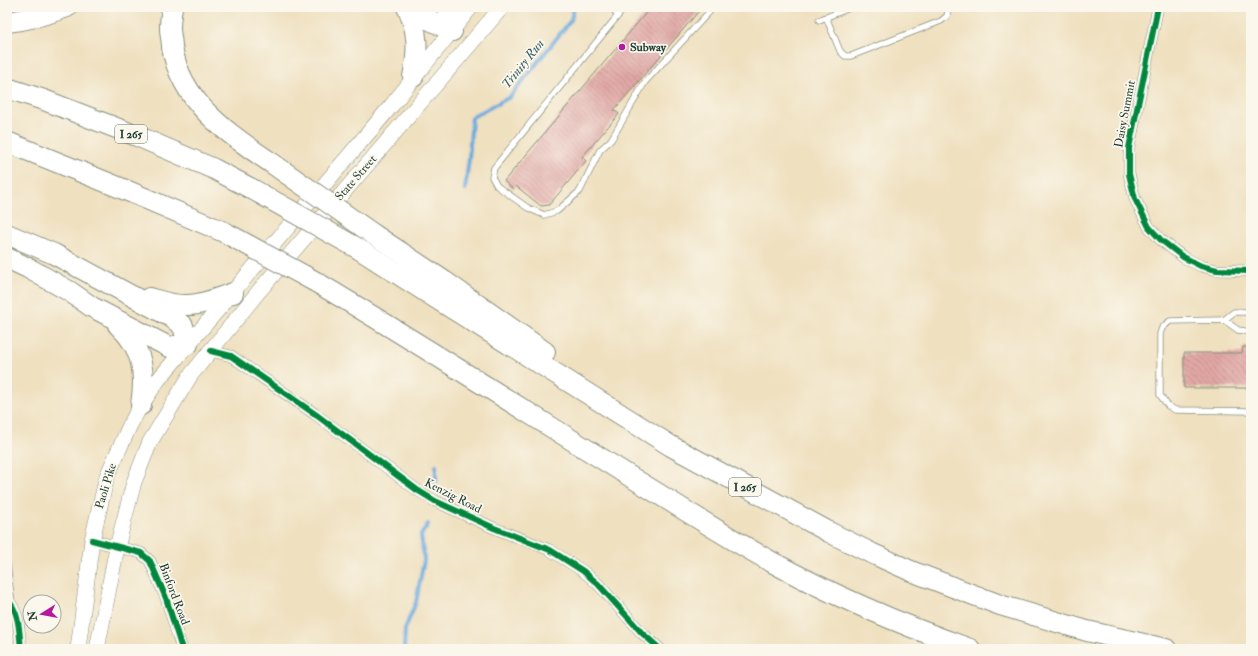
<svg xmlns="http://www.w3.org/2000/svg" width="1258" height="656" font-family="'IM FELL Double Pica',serif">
<defs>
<pattern id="building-back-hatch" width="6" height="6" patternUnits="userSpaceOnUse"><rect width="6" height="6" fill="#e1a7a5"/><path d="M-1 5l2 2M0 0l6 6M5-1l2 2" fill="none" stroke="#b68987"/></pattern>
</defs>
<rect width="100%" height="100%" fill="#fbf7ec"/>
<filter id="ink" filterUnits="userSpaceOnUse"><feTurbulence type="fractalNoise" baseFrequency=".025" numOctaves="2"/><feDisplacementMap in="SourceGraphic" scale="8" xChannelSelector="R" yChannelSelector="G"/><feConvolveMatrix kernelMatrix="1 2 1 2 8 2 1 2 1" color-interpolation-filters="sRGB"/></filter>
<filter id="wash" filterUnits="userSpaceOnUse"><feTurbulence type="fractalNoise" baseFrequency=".012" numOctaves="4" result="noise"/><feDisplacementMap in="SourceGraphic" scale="16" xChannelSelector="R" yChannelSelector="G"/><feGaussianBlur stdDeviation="0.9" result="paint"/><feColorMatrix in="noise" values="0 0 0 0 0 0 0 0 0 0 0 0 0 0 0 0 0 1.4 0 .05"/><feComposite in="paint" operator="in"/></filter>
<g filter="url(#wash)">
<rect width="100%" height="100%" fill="#efe0bf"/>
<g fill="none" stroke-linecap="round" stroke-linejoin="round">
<!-- stream -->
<g stroke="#6baade" stroke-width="4">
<polyline points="465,190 469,158 472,117 510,97 571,20 574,7"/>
<polyline points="436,466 436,482"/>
<polyline points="404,649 405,629 416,602 424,560 421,535 428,524"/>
</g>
</g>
<g id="blocks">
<!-- building -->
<g fill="url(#building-back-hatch)">
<polygon points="651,7 694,7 699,11 614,110 619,114 582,157 586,161 549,205 541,206 516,186 513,189 504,181"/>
<polygon points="1243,347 1251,347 1251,388 1184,388 1184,353 1242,353"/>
</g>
</g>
</g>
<g filter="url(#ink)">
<use href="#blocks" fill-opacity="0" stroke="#878e7a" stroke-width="1"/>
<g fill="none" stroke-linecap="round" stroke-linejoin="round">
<defs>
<g id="lane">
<polyline points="613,7 617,16"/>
<polyline points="625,7 494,168 492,177 497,186 528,208 544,215 557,211 580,191 600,150 611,140 645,82 711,10 711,7"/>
<polyline points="826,17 840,51 845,56 851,56 941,21 947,16 949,7"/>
<polyline points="819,20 852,7"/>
<polyline points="1224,320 1234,312 1251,312"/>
<polyline points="1251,332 1238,330 1224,320 1170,321 1162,328 1160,334 1160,395 1168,406 1175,410 1251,411"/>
<polyline points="7,564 12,603"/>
</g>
<g id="street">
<polyline points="1158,7 1129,148 1129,174 1135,199 1149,227 1161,240 1183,257 1201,266 1217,270 1251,271"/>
<polyline points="211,351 231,356 315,414 417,490 435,501 494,528 550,550 583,571 598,584 642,633 660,649"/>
<polyline points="92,540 141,553 150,561 166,598 182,649"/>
<path d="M 7,599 C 20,613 19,631 21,649"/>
</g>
<g id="secondary">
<polyline points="78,649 92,540 107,476 130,425 141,405 158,380 392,105 471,7"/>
<polyline points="97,649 117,547 134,482 150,442 190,376 259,291 502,7"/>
</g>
<g id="highway">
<path d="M 172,7 C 171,14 170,21 170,28 C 170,34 172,41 172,47 C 181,103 229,134 273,164"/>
<path d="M 407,7 C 419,31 418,52 413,77"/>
<polyline points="418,7 426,18 452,31"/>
<polyline points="447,7 452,31"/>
<path d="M 7,22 C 28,20 48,14 67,7"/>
<polyline points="7,88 44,100 137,136 214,169 252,189"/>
<polyline points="7,142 128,191 224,232"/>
<polyline points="7,234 54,254 171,317 183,326 188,344 169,347 92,307 69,291 28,268 7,258"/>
<polyline points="373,234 444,281 545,352"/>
<polyline points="359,249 434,297 671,446 829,532 871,553 911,571 1000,605 1087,631 1166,649"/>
<path d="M 316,282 C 422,345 526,412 631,477 C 677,505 723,535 770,561 C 834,596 902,625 970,649"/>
<path d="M 149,298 C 161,301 174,306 187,305 C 203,305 218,298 233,293"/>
<path d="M 118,325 C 143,348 146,373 141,405"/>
</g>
</defs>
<!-- lane casing -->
<use href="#lane" stroke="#878e7a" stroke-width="7"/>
<!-- street casing -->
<use href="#street" stroke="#878e7a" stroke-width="12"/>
<!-- secondary casing -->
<use href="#secondary" stroke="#878e7a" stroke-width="16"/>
<!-- highway casing -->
<use href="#highway" stroke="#878e7a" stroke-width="22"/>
<!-- lane -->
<use href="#lane" stroke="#fff" stroke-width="5.5"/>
<!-- street -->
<use href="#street" stroke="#fff" stroke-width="11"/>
<!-- secondary -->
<use href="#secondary" stroke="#fff" stroke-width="15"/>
<!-- highway -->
<use href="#highway" stroke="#fff" stroke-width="20"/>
<defs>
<g id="highway-bridge">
<polyline points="273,164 373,234"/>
<polyline points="252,189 359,249"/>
<polyline points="224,232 316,282"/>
</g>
</defs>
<!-- highway-bridge casing -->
<use href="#highway-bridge" stroke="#878e7a" stroke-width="22" stroke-linecap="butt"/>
<!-- highway-bridge -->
<use href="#highway-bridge" stroke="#fff" stroke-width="20"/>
<defs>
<g id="cycleway">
<polyline points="1158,7 1129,148 1129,174 1135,199 1149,227 1161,240 1183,257 1201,266 1217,270 1251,271"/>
<polyline points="211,351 231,356 315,414 417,490 435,501 494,528 550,550 583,571 598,584 642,633 660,649"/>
<polyline points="92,540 141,553 150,561 166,598 182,649"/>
<path d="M 7,599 C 20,613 19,631 21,649"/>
</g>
</defs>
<!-- cycleway casing -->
<use href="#cycleway" stroke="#fbf7ec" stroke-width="8"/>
<!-- cycleway -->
<use href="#cycleway" stroke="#00873e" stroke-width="6"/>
</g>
</g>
<!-- markers -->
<circle fill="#b5179e" stroke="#fbf7ec" stroke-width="1.5" cx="622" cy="47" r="4"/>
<g text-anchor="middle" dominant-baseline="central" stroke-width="3.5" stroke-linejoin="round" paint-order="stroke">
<!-- shield labels -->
<g fill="#fbf7ec" stroke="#61756b" stroke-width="1">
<rect x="115" y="125" width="32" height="18" rx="3"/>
<rect x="729" y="478" width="32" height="18" rx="3"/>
</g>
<g font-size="11" font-weight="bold" fill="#1f3d34">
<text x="131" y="134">I 265</text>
<text x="745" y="487">I 265</text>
</g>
<!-- poi labels -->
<g font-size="12" font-weight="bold" fill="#1f3d34" stroke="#fbf7ec" text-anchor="start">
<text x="630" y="47">Subway</text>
</g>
<!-- street labels -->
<g font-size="12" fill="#1f3d34" stroke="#fbf7ec">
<text transform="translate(1125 114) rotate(-79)">Daisy Summit</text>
<text transform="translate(356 178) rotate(-49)">State Street</text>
<text transform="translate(106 486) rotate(-73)">Paoli Pike</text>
<text transform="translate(453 496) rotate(27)">Kenzig Road</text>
<text transform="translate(174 594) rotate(69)">Binford Road</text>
</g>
<!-- water labels -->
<g font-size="13" font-style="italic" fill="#365e67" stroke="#fbf7ec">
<text transform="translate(523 64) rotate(-51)">Trinity Run</text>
</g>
</g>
<!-- margin -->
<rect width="1258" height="656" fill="none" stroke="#fbf7ec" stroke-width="24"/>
<!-- north arrow -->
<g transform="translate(42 614) rotate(259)"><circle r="19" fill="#fbf7ec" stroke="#a3ada2"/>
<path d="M0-3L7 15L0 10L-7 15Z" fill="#b5179e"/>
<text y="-6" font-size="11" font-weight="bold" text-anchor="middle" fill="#1f3d34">N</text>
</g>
</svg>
